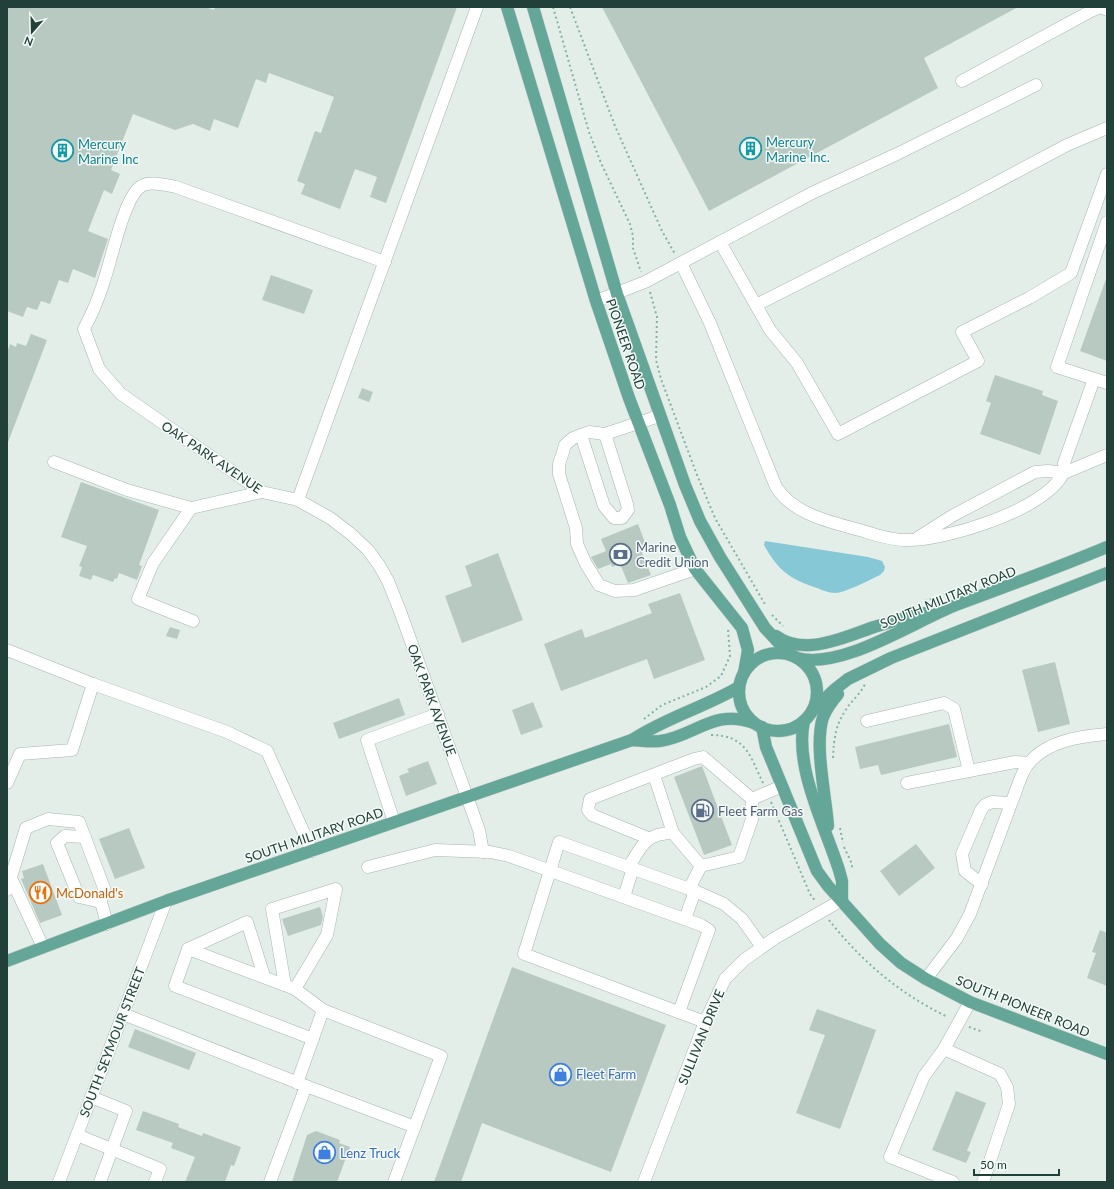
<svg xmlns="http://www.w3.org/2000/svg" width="1114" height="1189" font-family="Lato,sans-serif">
<rect width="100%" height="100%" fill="#e3eee9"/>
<!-- water -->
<path fill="#87c8d6" d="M 765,541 L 868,557 L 882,561 L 885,567 L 884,571 L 880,575 C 869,580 845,593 835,593 C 829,593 822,590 817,588 C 789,579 778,570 764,545 Z"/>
<!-- building -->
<g fill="#b8c9c2">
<polygon points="7,7 205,7 214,10 215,7 457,7 386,203 370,197 377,177 355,169 340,209 301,194 305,184 297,181 315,131 321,133 334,97 269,73 266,83 256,79 238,128 214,119 210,131 193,124 175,130 133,114 111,170 120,174 112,194 104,190 88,231 108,239 95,278 73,269 68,283 59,280 50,304 41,301 37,310 27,307 23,317 7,311"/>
<polygon points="602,7 1018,7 924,58 938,88 709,211"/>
<polygon points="271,275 313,290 304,314 262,300"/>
<polygon points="1106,279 1107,279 1107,361 1080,351"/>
<polygon points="31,334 47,340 7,445 7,353 10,344 16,347 17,343 26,346"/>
<polygon points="995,375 1043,391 1042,395 1058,401 1040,455 980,434 991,403 986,401"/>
<polygon points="362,388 373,392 369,402 358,398"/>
<polygon points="81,482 159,510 139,565 142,566 137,580 119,573 117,579 115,578 113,582 93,575 91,580 79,576 82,567 79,566 87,546 61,537"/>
<polygon points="638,524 646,545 640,548 651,575 628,583 620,564 612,567 611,564 598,569 591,557 606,551 601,539"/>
<polygon points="498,553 523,620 462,643 445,596 472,586 465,566"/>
<polygon points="680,593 705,660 654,679 647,659 561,691 544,644 582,629 585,638 652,613 648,604"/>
<polygon points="170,627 180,630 177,639 166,636"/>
<polygon points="1055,662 1070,724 1038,732 1022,670"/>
<polygon points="399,698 405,715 339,739 333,723"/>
<polygon points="533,702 543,727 521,735 512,710"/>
<polygon points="949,724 957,757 881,775 878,765 860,769 855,747"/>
<polygon points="428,761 437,784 406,796 399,776 409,772 407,769"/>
<polygon points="702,766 732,845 704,855 674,777"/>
<polygon points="129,828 145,868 115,879 99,839"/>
<polygon points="916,844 935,868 899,896 880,871"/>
<polygon points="43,864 62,915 40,923 21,879 24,878 22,871"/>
<polygon points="320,907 323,917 321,925 288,936 282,919"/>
<polygon points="1100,930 1107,933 1107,986 1087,978 1096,953 1092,952"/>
<polygon points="512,967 666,1025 611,1172 482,1123 461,1182 434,1182"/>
<polygon points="817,1009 876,1030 840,1129 796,1113 825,1035 809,1030"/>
<polygon points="135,1029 196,1053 189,1070 128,1047"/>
<polygon points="956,1091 986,1103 967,1151 971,1152 966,1163 932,1150"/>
<polygon points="143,1111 179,1124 178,1127 202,1136 203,1133 241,1147 234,1166 231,1165 225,1182 185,1182 195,1157 171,1148 173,1143 136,1130"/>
<polygon points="316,1131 340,1140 339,1143 350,1147 337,1182 292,1182 307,1135"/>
</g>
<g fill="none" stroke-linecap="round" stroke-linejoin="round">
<defs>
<g id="minor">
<polyline points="962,81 1091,11 1101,7 1107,10"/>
<polyline points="1107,222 1057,367 1107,383"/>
<polyline points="720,242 770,330 797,363 838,434 978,361 962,332 1029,298 1071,273 1107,174"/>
<path d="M 385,262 L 176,187 C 166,185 148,180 140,187 C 123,200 111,262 103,284 C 98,300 92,314 84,329 L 99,369 L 121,394 L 262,492 L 298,500 L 330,518 L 351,534 L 368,550 L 379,565 L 388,581 L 400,611 L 479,830 L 483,852"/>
<path d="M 681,263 L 710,323 L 776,487 C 795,516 832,522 863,531 C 876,535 891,540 905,540 C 944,541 1043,511 1063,474 C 1065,471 1064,466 1064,463 L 1094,379"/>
<polyline points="596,301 645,282 812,193 897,154 1036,85"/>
<polyline points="756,305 958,203 1067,145 1107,128"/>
<polyline points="659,416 605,434 589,432 573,438 565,445 563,452 559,464 559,474 576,528 577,544 586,564 599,585 615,591 634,590 695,569"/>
<polyline points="581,435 604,506 614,518 622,518 628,510 627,504 605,434"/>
<polyline points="54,462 127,490 191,508"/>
<polyline points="298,500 477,7"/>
<polyline points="919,537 952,516 1035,472 1048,471 1064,473 1107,455"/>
<polyline points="193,621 138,599 153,563 191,508 262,492"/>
<polyline points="7,650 93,684"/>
<polyline points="867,721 944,703 954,709 969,771"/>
<polyline points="654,775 673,833"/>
<polyline points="7,783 20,754 72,750 93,684 227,732 267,751 312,851"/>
<polyline points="907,783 1015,762 1029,763"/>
<polyline points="394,822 367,740 438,714"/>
<polyline points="85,837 65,836 57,843 79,897 101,902"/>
<polyline points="648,838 592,815 588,810 590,799 694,759 703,757 752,799"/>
<polyline points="368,867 435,850 490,852 509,856 701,925 709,930 679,1012"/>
<path d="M 629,867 C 641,846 646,833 673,833 L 701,866"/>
<polyline points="11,878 43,947"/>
<polyline points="982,884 965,871 962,854 981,810 985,805 992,802 1011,803"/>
<polyline points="689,889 701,866 739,857 752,819 752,799 782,786"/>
<polyline points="7,890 26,828 48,819 79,822 104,888 101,902 107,924"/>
<polyline points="624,897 633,868"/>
<polyline points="685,919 695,891"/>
<polyline points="188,949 247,922 264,976"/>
<path d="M 926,979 L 957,938 L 970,914 L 1021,777 C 1023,773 1025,767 1029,763 C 1047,741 1081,736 1107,734"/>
<polyline points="285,985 272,909 336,889 327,935 295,989"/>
<polyline points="123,1014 306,1086 270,1182"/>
<polyline points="705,1022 524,954 559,842 695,891 724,904 742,919 762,947"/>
<polyline points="313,1039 175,986 188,949 295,989 323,1010"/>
<polyline points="944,1049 1000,1074 1007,1087 1009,1104 983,1182"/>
<polyline points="297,1083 323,1010 441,1056 394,1182"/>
<polyline points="306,1086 415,1127"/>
<polyline points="91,1097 126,1111 100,1182"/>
<polyline points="77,1135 160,1169 155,1182"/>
<polyline points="59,1182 166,901"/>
<polyline points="644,1182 705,1022 725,979 744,960 775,938 842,900"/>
<polyline points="953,1182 890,1157 924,1076 944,1049 970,1002"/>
</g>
<g id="major">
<polyline points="507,7 596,301 629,398 670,505 680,537 695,569 742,628 748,650 744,673"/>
<polyline points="533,7 617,294 685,485 700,521 720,557 765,628 789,654"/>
<path d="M 776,636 C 804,657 845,637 874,627 C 891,622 908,617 925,613"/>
<circle cx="778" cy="692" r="39"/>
<path d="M 797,658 C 842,670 913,622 956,605 C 1007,586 1057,568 1107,547"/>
<polyline points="812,711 834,690 848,679 891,658 1107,573"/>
<path d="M 804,721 C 794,767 825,826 839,870 L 842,881 L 842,900"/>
<polyline points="762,727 766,747 817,871 828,886 880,944 901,963 926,979 970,1002 1107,1054"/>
<path d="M 632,740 C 641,741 651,742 660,741 C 696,736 713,708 754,723"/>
<path d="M 828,826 C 826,796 814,746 823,717 C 827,708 832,701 838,694"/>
<path d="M 7,961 L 166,901 L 632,740 C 665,718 705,707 739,687"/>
</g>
</defs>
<!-- minor casing -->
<use href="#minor" stroke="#a5b6b1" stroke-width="13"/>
<!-- major casing -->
<use href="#major" stroke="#c1cac8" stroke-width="13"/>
<!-- path -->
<g stroke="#81b4a5" stroke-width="2" stroke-dasharray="2 3" stroke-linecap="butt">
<polyline points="553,7 589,132 601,163 630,224 633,236 633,248 641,272"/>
<polyline points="570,7 615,126 662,231 675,254"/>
<polyline points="650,292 657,317 656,360 661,379 697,475 715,518 766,606"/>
<polyline points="925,601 970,586"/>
<polyline points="772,615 783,626"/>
<polyline points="644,719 662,705 706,687 721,676 730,656 728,629"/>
<path d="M 711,735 C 746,735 750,756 763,783"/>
<path d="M 833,758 C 834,736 836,722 850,704 C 855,698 862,691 865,684"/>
<polyline points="771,802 810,894 816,902"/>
<polyline points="840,828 843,843"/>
<polyline points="844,847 852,864 852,869"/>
<path d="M 829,920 C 861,961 901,995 948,1017"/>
<polyline points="969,1027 983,1032"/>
</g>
<!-- minor -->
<use href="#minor" stroke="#fff" stroke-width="12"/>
<!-- major -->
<use href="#major" stroke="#64a697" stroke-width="12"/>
</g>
<!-- icons -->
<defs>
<symbol id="building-ring" viewBox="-11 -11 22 22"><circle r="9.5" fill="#f4faf7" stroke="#0f9aa8" stroke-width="1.5"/><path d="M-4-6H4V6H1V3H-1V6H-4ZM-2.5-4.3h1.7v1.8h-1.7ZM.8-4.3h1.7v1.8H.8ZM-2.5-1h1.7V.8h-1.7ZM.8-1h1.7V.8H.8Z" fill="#0f9aa8"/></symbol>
<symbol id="bank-ring" viewBox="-11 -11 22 22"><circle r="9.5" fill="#f4faf7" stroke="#5c6f8a" stroke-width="1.5"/><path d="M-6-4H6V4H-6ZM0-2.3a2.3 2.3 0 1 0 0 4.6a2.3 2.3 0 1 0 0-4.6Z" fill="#5c6f8a"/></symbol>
<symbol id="fuel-ring" viewBox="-11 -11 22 22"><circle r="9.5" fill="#f4faf7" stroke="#5c6f8a" stroke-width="1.5"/><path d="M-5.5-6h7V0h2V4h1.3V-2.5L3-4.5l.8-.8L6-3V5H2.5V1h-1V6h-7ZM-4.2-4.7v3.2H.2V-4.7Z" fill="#5c6f8a"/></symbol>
<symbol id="restaurant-ring" viewBox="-11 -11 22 22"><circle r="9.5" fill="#f4faf7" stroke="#e8710a" stroke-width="1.5"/><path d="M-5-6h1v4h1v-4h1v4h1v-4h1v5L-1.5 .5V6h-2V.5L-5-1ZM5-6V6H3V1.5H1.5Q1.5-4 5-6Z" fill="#e8710a"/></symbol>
<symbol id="shop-ring" viewBox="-11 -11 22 22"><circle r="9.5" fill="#f4faf7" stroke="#3f7fe0" stroke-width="1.5"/><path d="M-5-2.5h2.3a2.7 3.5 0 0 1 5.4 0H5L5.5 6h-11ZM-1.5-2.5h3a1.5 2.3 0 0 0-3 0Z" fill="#3f7fe0"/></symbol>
</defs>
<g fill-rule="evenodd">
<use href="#building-ring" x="738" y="136" width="25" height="25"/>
<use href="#building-ring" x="50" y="138" width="25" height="25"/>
<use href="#bank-ring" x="608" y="542" width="25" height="25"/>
<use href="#fuel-ring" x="690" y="798" width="25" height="25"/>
<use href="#restaurant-ring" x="28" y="880" width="25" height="25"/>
<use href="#shop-ring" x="548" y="1062" width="25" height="25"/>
<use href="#shop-ring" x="312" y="1140" width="25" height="25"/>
</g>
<g text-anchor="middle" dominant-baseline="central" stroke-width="3" stroke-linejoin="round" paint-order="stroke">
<!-- culture labels -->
<g font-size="13" fill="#0d838f" stroke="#f4faf7" text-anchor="start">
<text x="766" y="142">Mercury<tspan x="766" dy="15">Marine Inc.</tspan></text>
<text x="78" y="144">Mercury<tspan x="78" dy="15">Marine Inc</tspan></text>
</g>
<!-- street labels -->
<g font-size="13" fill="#214039" stroke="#f4faf7">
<text transform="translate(626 344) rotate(71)">PIONEER ROAD</text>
<text transform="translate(212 457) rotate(34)">OAK PARK AVENUE</text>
<text transform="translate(948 597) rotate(-22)">SOUTH MILITARY ROAD</text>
<text transform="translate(432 700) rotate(70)">OAK PARK AVENUE</text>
<text transform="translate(314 835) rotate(-19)">SOUTH MILITARY ROAD</text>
<text transform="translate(1023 1006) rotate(22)">SOUTH PIONEER ROAD</text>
<text transform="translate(701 1037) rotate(-68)">SULLIVAN DRIVE</text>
<text transform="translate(112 1042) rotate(-69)">SOUTH SEYMOUR STREET</text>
</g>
<!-- service labels -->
<g font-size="13" fill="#4e5e75" stroke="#f4faf7" text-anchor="start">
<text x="636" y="547">Marine<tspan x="636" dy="15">Credit Union</tspan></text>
<text x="718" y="811">Fleet Farm Gas</text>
</g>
<!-- food labels -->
<g font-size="13" fill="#c56008" stroke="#f4faf7" text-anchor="start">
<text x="56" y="893">McDonald's</text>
</g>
<!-- shop labels -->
<g font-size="13" fill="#366cbe" stroke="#f4faf7" text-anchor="start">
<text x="576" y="1074">Fleet Farm</text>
<text x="340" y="1153">Lenz Truck</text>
</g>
</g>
<!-- border -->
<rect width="1114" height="1189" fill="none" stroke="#214039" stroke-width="16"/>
<!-- north arrow -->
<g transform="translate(32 32) rotate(200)" stroke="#f4faf7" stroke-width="3" paint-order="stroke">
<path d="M0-3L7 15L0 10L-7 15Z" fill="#214039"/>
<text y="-6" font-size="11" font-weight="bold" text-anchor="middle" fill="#214039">N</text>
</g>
<!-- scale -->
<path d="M974 1169v6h85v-6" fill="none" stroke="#214039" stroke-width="2"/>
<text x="980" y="1169" font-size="12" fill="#214039" stroke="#f4faf7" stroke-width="3" paint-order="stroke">50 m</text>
</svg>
